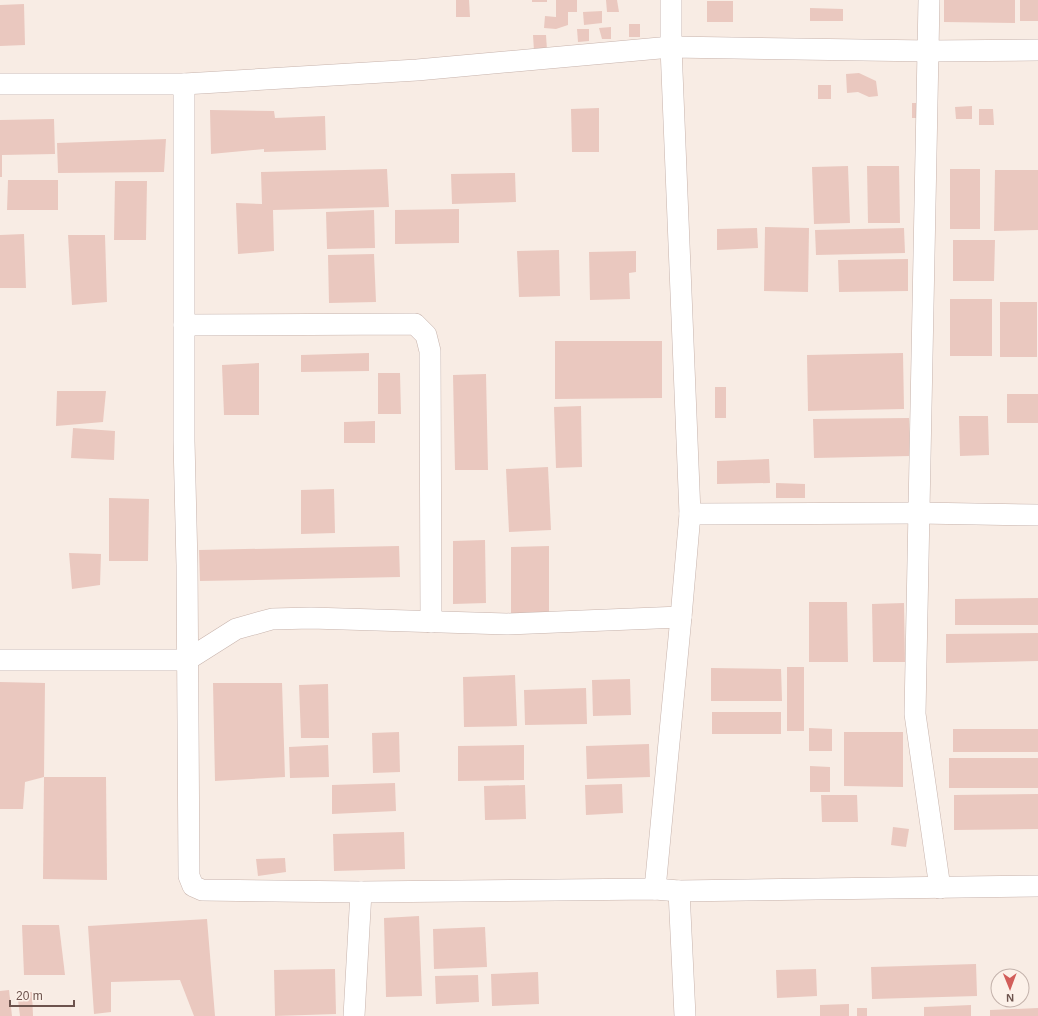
<svg xmlns="http://www.w3.org/2000/svg" width="1038" height="1016" font-family="Helvetica,sans-serif">
<rect width="100%" height="100%" fill="#f8ece4"/>
<!-- building -->
<g fill="#eac8bf">
<polygon points="456,0 469,0 470,17 456,17"/>
<rect x="532" y="0" width="15" height="2"/>
<polygon points="556,0 577,0 577,12 568,12 568,25 556,29 544,28 545,16 556,17"/>
<polygon points="606,0 617,0 619,12 607,12"/>
<polygon points="944,0 1015,0 1015,23 944,22"/>
<rect x="1020" y="0" width="18" height="21"/>
<rect x="707" y="1" width="26" height="21"/>
<polygon points="24,4 25,45 0,46 0,5"/>
<polygon points="810,8 843,9 843,21 810,21"/>
<polygon points="602,11 602,23 584,25 583,12"/>
<rect x="629" y="24" width="11" height="13"/>
<polygon points="611,27 611,39 602,39 599,28"/>
<polygon points="577,29 589,29 589,41 578,42"/>
<polygon points="533,35 546,35 547,50 534,51"/>
<polygon points="859,73 876,81 878,96 869,97 858,92 847,93 846,74"/>
<rect x="818" y="85" width="13" height="14"/>
<rect x="912" y="103" width="14" height="15"/>
<polygon points="972,106 972,119 956,119 955,107"/>
<polygon points="599,108 599,152 572,152 571,109"/>
<polygon points="979,109 993,109 994,125 979,125"/>
<polygon points="210,110 274,111 275,118 325,116 326,150 264,152 264,149 211,154"/>
<polygon points="54,119 55,154 2,155 2,177 0,177 0,120"/>
<polygon points="166,139 164,172 58,173 57,143"/>
<polygon points="848,166 850,223 814,224 812,167"/>
<polygon points="867,166 899,166 900,223 868,223"/>
<polygon points="387,169 389,207 273,210 274,251 238,254 236,203 262,204 261,172"/>
<rect x="950" y="169" width="30" height="60"/>
<polygon points="995,170 1038,170 1038,230 994,231"/>
<polygon points="515,173 516,202 452,204 451,174"/>
<polygon points="8,180 58,180 58,210 7,210"/>
<polygon points="115,181 147,181 146,240 114,240"/>
<polygon points="459,209 459,243 395,244 395,210"/>
<polygon points="374,210 375,248 327,249 326,212"/>
<polygon points="765,227 809,228 808,292 764,291"/>
<polygon points="757,228 758,248 717,250 717,229"/>
<polygon points="904,228 905,253 816,255 815,230"/>
<polygon points="24,234 26,288 0,288 0,235"/>
<polygon points="68,235 105,235 107,302 72,305"/>
<polygon points="953,240 995,240 994,281 953,281"/>
<polygon points="559,250 560,296 519,297 517,251"/>
<polygon points="636,251 636,272 629,273 630,299 590,300 589,252"/>
<polygon points="374,254 376,302 329,303 328,255"/>
<polygon points="908,259 908,291 839,292 838,260"/>
<rect x="950" y="299" width="42" height="57"/>
<rect x="1000" y="302" width="37" height="55"/>
<polygon points="555,341 662,341 662,398 555,399"/>
<polygon points="369,353 369,371 301,372 301,355"/>
<polygon points="903,353 904,409 808,411 807,355"/>
<polygon points="259,363 259,415 224,415 222,365"/>
<polygon points="378,373 400,373 401,414 378,414"/>
<polygon points="486,374 488,470 455,470 453,375"/>
<rect x="715" y="387" width="11" height="31"/>
<polygon points="57,391 106,391 103,422 56,426"/>
<rect x="1007" y="394" width="31" height="29"/>
<polygon points="581,406 582,467 556,468 554,407"/>
<polygon points="959,416 988,416 989,455 960,456"/>
<polygon points="909,418 910,456 814,458 813,419"/>
<polygon points="375,421 375,443 344,443 344,422"/>
<polygon points="73,428 115,431 114,460 71,458"/>
<polygon points="769,459 770,483 717,484 717,461"/>
<polygon points="548,467 551,530 509,532 506,469"/>
<polygon points="776,483 805,484 805,498 776,498"/>
<polygon points="334,489 335,533 301,534 301,490"/>
<polygon points="109,498 149,499 148,561 109,561"/>
<polygon points="485,540 486,603 453,604 453,541"/>
<polygon points="399,546 400,577 200,581 199,550"/>
<polygon points="549,546 549,617 511,617 511,547"/>
<polygon points="69,553 101,554 100,585 72,589"/>
<polygon points="1038,598 1038,625 955,625 955,599"/>
<polygon points="809,602 847,602 848,662 809,662"/>
<polygon points="904,603 905,662 873,662 872,604"/>
<polygon points="1038,633 1038,661 946,663 946,634"/>
<rect x="787" y="667" width="17" height="64"/>
<polygon points="711,668 781,669 782,701 711,701"/>
<polygon points="515,675 517,726 464,727 463,677"/>
<polygon points="630,679 631,715 593,716 592,680"/>
<polygon points="0,682 45,683 44,777 25,782 23,809 0,809"/>
<polygon points="213,683 282,683 285,777 215,781"/>
<polygon points="328,684 329,738 301,738 299,685"/>
<polygon points="586,688 587,724 525,725 524,690"/>
<rect x="712" y="712" width="69" height="22"/>
<polygon points="809,728 832,729 832,751 809,751"/>
<rect x="953" y="729" width="85" height="23"/>
<polygon points="399,732 400,772 373,773 372,733"/>
<polygon points="844,732 903,732 903,787 844,786"/>
<polygon points="649,744 650,777 587,779 586,746"/>
<polygon points="328,745 329,777 290,778 289,747"/>
<polygon points="524,745 524,780 458,781 458,746"/>
<rect x="949" y="758" width="89" height="30"/>
<polygon points="810,766 830,767 830,792 810,792"/>
<polygon points="44,777 106,777 107,880 43,879"/>
<polygon points="395,783 396,811 332,814 332,785"/>
<polygon points="622,784 623,813 586,815 585,785"/>
<polygon points="525,785 526,819 485,820 484,786"/>
<polygon points="1038,794 1038,829 954,830 954,795"/>
<polygon points="821,795 857,795 858,822 822,822"/>
<polygon points="893,827 909,829 906,847 891,845"/>
<polygon points="404,832 405,869 334,871 333,834"/>
<polygon points="285,858 286,872 258,876 256,859"/>
<polygon points="419,916 422,996 386,997 384,918"/>
<polygon points="207,919 215,1016 194,1016 180,980 111,982 111,1012 94,1014 88,926"/>
<polygon points="22,925 59,925 65,975 24,975"/>
<polygon points="485,927 487,967 434,969 433,929"/>
<polygon points="976,964 977,996 872,999 871,967"/>
<polygon points="335,969 336,1014 275,1016 274,970"/>
<polygon points="816,969 817,996 777,998 776,970"/>
<polygon points="538,972 539,1004 492,1006 491,974"/>
<polygon points="478,975 479,1002 436,1004 435,976"/>
<polygon points="9,990 12,1016 0,1016 0,991"/>
<polygon points="17,992 32,992 33,1016 20,1016"/>
<polygon points="849,1004 849,1016 820,1016 820,1005"/>
<polygon points="971,1005 971,1016 924,1016 924,1007"/>
<rect x="857" y="1008" width="10" height="8"/>
<polygon points="1038,1008 1038,1016 990,1016 990,1010"/>
</g>
<g fill="none" stroke-linecap="round" stroke-linejoin="round">
<defs>
<g id="street">
<polyline points="929,0 915,714 940,888"/>
<polyline points="0,84 184,84 417,70 671,47 671,0"/>
<polyline points="184,84 184,441 187,565 189,876 193,886 202,890 361,892 655,889 679,891 1038,886"/>
<polyline points="184,325 415,324 426,335 430,351 431,622"/>
<polyline points="690,514 671,47 929,51 1038,50"/>
<polyline points="0,660 187,660 236,629 272,619 311,618 507,624 681,617 690,514 919,513 1038,515"/>
<polyline points="655,889 681,617"/>
<polyline points="679,891 685,1016"/>
<polyline points="354,1016 361,892"/>
</g>
</defs>
<!-- street casing -->
<use href="#street" stroke="#c7b3ac" stroke-width="22"/>
<!-- street -->
<use href="#street" stroke="#fff" stroke-width="21"/>
</g>
<!-- north arrow -->
<g transform="translate(1010 988) rotate(179)"><circle r="19" fill="#fcf1e9" stroke="#c3b2ab"/>
<path d="M0-3L7 15L0 10L-7 15Z" fill="#d25e5a"/>
<text y="-6" font-size="11" font-weight="bold" text-anchor="middle" fill="#6d534d">N</text>
</g>
<!-- scale -->
<path d="M10 1000v6h64v-6" fill="none" stroke="#6d534d" stroke-width="2"/>
<text x="16" y="1000" font-size="12" fill="#6d534d" stroke="#fcf1e9" stroke-width="3" paint-order="stroke">20 m</text>
</svg>
